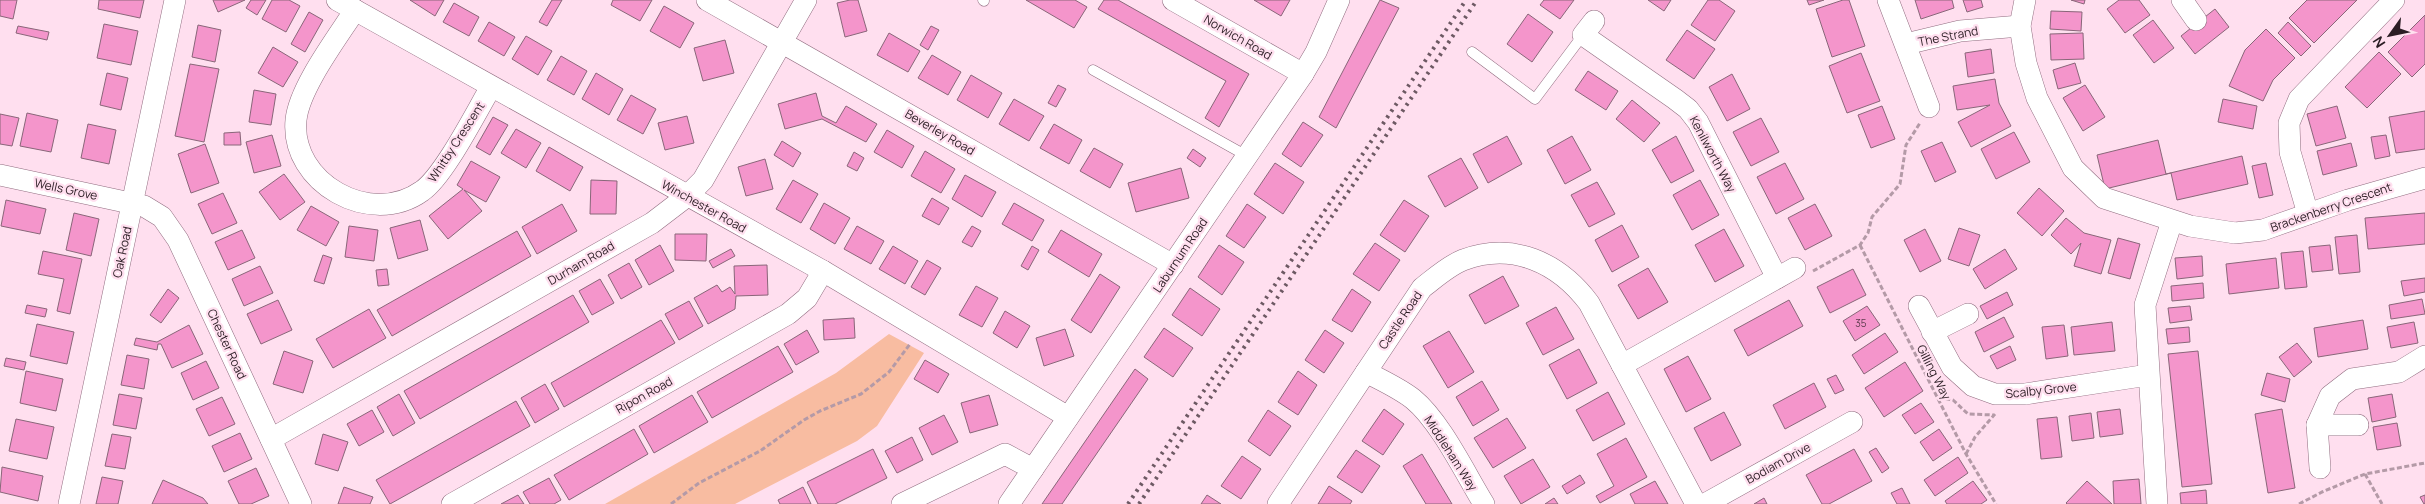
<svg xmlns="http://www.w3.org/2000/svg" width="2425" height="504" font-family="Manrope,sans-serif">
<rect width="100%" height="100%" fill="#ffdfef"/>
<!-- green -->
<polygon fill="#f8bca1" points="889,334 924,353 877,426 857,441 735,504 605,504 836,373"/>
<!-- building -->
<g fill="#f495cb" stroke="#896679">
<polygon points="0,0 17,0 13,19 0,16"/>
<polygon points="99,0 144,0 140,18 98,9"/>
<polygon points="213,0 245,0 218,12"/>
<polygon points="251,0 266,0 257,15 246,8"/>
<polygon points="272,0 289,0 300,6 286,32 262,19"/>
<polygon points="410,0 444,0 435,16"/>
<polygon points="552,0 562,0 547,26 539,22"/>
<polygon points="613,0 652,0 640,21 611,5"/>
<polygon points="850,0 858,0 867,31 845,37 837,3"/>
<polygon points="1026,0 1075,0 1087,7 1074,28"/>
<polygon points="1104,0 1118,0 1249,74 1219,127 1205,118 1226,81 1098,9"/>
<polygon points="1254,0 1290,0 1281,16"/>
<polygon points="1380,0 1399,8 1336,128 1319,117"/>
<polygon points="1544,0 1574,0 1560,19 1540,5"/>
<polygon points="1648,0 1671,0 1664,11"/>
<polygon points="1708,0 1719,0 1735,11 1715,41 1691,25"/>
<polygon points="1807,0 1824,0 1809,5"/>
<polygon points="1843,0 1849,0 1865,46 1832,57 1816,9"/>
<polygon points="1915,0 1952,0 1954,8 1921,19"/>
<polygon points="1963,0 1981,0 1983,7 1967,12"/>
<polygon points="2071,0 2085,0 2084,4"/>
<polygon points="2119,0 2139,0 2150,15 2125,33 2107,9"/>
<polygon points="2307,0 2357,0 2314,43 2289,18"/>
<polygon points="454,3 479,17 469,36 443,22"/>
<polygon points="664,6 694,23 680,48 650,31"/>
<polygon points="2215,9 2229,27 2195,54 2181,36"/>
<polygon points="2051,11 2082,12 2081,31 2050,29"/>
<polygon points="309,12 323,20 305,52 291,44"/>
<polygon points="1528,14 1553,32 1532,62 1507,44"/>
<polygon points="2425,15 2425,64 2412,77 2388,52"/>
<polygon points="2153,20 2174,48 2154,63 2133,35"/>
<polygon points="489,22 515,37 504,56 478,41"/>
<polygon points="2288,22 2311,46 2301,56 2278,33"/>
<polygon points="104,24 138,31 131,65 97,58"/>
<polygon points="198,25 221,30 215,62 192,57"/>
<polygon points="18,26 49,32 47,40 16,33"/>
<polygon points="931,26 939,30 928,50 920,45"/>
<polygon points="2266,29 2295,58 2273,80 2263,101 2229,86 2245,50"/>
<polygon points="1687,30 1715,49 1694,79 1666,60"/>
<polygon points="889,33 920,51 908,72 877,55"/>
<polygon points="2083,33 2084,59 2051,60 2050,34"/>
<polygon points="526,36 552,51 538,75 512,59"/>
<polygon points="725,40 734,73 703,81 694,48"/>
<polygon points="273,47 298,62 283,87 258,73"/>
<polygon points="1991,49 1994,73 1968,77 1965,53"/>
<polygon points="2379,52 2401,74 2367,108 2345,87"/>
<polygon points="1861,53 1880,101 1847,113 1829,66"/>
<polygon points="932,55 961,72 948,95 918,78"/>
<polygon points="561,56 587,71 574,95 547,80"/>
<polygon points="2075,63 2081,83 2058,89 2053,70"/>
<polygon points="190,64 219,69 204,142 175,136"/>
<polygon points="1588,71 1618,91 1606,110 1575,90"/>
<polygon points="107,73 128,78 121,110 100,105"/>
<polygon points="596,73 623,89 609,115 582,99"/>
<polygon points="1732,74 1750,109 1727,121 1709,87"/>
<polygon points="971,75 1002,93 988,118 957,100"/>
<polygon points="1995,79 1999,103 2011,126 1971,147 1958,122 1990,105 1957,110 1953,86"/>
<polygon points="1058,85 1066,89 1056,107 1048,103"/>
<polygon points="2085,85 2105,117 2083,131 2063,98"/>
<polygon points="254,90 276,94 271,125 249,122"/>
<polygon points="816,93 822,116 836,123 846,106 877,124 866,142 822,119 785,129 778,104"/>
<polygon points="631,95 656,109 643,134 617,120"/>
<polygon points="1014,99 1044,116 1029,141 999,124"/>
<polygon points="2223,99 2257,106 2253,129 2218,122"/>
<polygon points="1632,100 1660,123 1644,142 1616,119"/>
<polygon points="1882,106 1895,139 1871,148 1858,115"/>
<polygon points="2337,106 2346,138 2316,146 2307,114"/>
<polygon points="2425,111 2425,149 2396,153 2389,117"/>
<polygon points="27,113 58,120 51,152 20,146"/>
<polygon points="0,114 19,118 12,146 0,144"/>
<polygon points="687,116 694,143 665,150 658,123"/>
<polygon points="493,117 508,125 490,155 476,147"/>
<polygon points="1761,118 1779,152 1751,166 1733,132"/>
<polygon points="1303,122 1323,135 1301,167 1282,154"/>
<polygon points="88,124 116,130 109,164 81,158"/>
<polygon points="1054,124 1082,140 1069,164 1040,148"/>
<polygon points="516,129 541,143 526,168 501,153"/>
<polygon points="887,130 914,146 902,168 874,152"/>
<polygon points="240,132 241,145 224,145 224,133"/>
<polygon points="2014,132 2030,162 1996,179 1981,149"/>
<polygon points="272,135 281,166 254,173 246,142"/>
<polygon points="2386,135 2390,156 2375,159 2371,137"/>
<polygon points="1507,136 1522,164 1488,183 1473,154"/>
<polygon points="1572,136 1591,170 1565,184 1547,150"/>
<polygon points="1676,136 1694,171 1671,183 1652,150"/>
<polygon points="2158,140 2166,174 2242,156 2248,184 2177,200 2171,173 2105,189 2097,155"/>
<polygon points="782,141 801,153 793,167 774,155"/>
<polygon points="1942,142 1956,172 1935,182 1921,151"/>
<polygon points="2351,143 2357,166 2323,175 2317,151"/>
<polygon points="205,144 219,183 191,193 178,154"/>
<polygon points="549,147 583,167 570,191 536,171"/>
<polygon points="1094,148 1123,164 1110,188 1080,171"/>
<polygon points="1193,149 1206,158 1200,167 1187,158"/>
<polygon points="925,151 955,169 941,193 911,176"/>
<polygon points="854,152 864,158 857,171 847,166"/>
<polygon points="1461,158 1478,188 1445,207 1428,176"/>
<polygon points="765,159 773,189 746,196 738,167"/>
<polygon points="471,161 500,177 486,202 464,190 482,211 448,239 429,216 463,189 457,185"/>
<polygon points="1275,163 1304,182 1283,214 1254,194"/>
<polygon points="1785,163 1804,199 1776,214 1757,177"/>
<polygon points="2266,163 2273,195 2259,198 2252,166"/>
<polygon points="1181,168 1189,198 1136,212 1128,183"/>
<polygon points="284,174 305,202 280,220 259,192"/>
<polygon points="965,175 996,192 982,217 952,199"/>
<polygon points="591,180 617,181 616,214 590,214"/>
<polygon points="793,180 818,194 801,223 776,209"/>
<polygon points="1700,180 1719,215 1692,230 1673,195"/>
<polygon points="1597,182 1615,214 1589,227 1571,195"/>
<polygon points="2039,188 2064,211 2042,236 2017,213"/>
<polygon points="223,193 237,223 212,234 198,204"/>
<polygon points="932,198 949,208 939,225 922,216"/>
<polygon points="6,200 46,209 40,234 1,226"/>
<polygon points="1404,200 1429,216 1405,252 1380,235"/>
<polygon points="824,203 850,218 835,244 810,229"/>
<polygon points="1014,203 1044,220 1032,241 1002,224"/>
<polygon points="562,204 577,231 537,254 522,227"/>
<polygon points="1247,204 1266,217 1244,248 1226,236"/>
<polygon points="1815,204 1832,236 1805,250 1788,218"/>
<polygon points="311,206 339,222 326,246 297,230"/>
<polygon points="74,213 99,219 91,256 66,250"/>
<polygon points="2425,213 2425,244 2368,249 2365,218"/>
<polygon points="2066,218 2084,233 2111,240 2101,274 2074,266 2081,243 2071,254 2051,235"/>
<polygon points="420,220 428,250 398,259 390,228"/>
<polygon points="1622,225 1639,257 1612,272 1595,240"/>
<polygon points="349,226 378,230 374,261 345,257"/>
<polygon points="857,226 884,241 871,264 844,249"/>
<polygon points="972,226 981,231 972,247 962,242"/>
<polygon points="1959,228 1980,235 1969,266 1948,259"/>
<polygon points="1724,229 1744,266 1715,282 1695,245"/>
<polygon points="1925,229 1941,261 1920,272 1904,240"/>
<polygon points="242,230 255,258 228,270 215,242"/>
<polygon points="1061,230 1102,254 1089,277 1048,252"/>
<polygon points="517,231 531,256 392,336 377,310"/>
<polygon points="675,234 707,234 706,261 675,260"/>
<polygon points="2357,235 2360,272 2339,274 2335,237"/>
<polygon points="2118,238 2140,244 2130,279 2108,273"/>
<polygon points="1375,243 1400,260 1379,291 1353,274"/>
<polygon points="660,245 674,271 649,285 635,260"/>
<polygon points="1219,245 1244,262 1222,295 1198,277"/>
<polygon points="2330,245 2333,270 2312,272 2309,247"/>
<polygon points="893,246 918,261 905,284 879,269"/>
<polygon points="1032,246 1039,250 1028,270 1021,266"/>
<polygon points="731,249 735,256 713,268 709,261"/>
<polygon points="2005,249 2017,269 1985,289 1973,269"/>
<polygon points="43,251 82,259 70,314 57,311 64,279 38,274"/>
<polygon points="2303,251 2307,287 2285,289 2281,253"/>
<polygon points="323,255 332,258 324,284 314,281"/>
<polygon points="2202,256 2203,276 2177,279 2175,258"/>
<polygon points="2276,258 2279,288 2229,294 2226,264"/>
<polygon points="927,260 941,268 925,295 911,287"/>
<polygon points="629,263 642,287 621,299 608,275"/>
<polygon points="767,265 768,295 736,296 735,309 708,324 694,298 717,285 722,292 730,287 735,294 734,266"/>
<polygon points="260,266 273,293 244,306 232,279"/>
<polygon points="1648,268 1668,302 1638,319 1618,285"/>
<polygon points="387,269 389,285 378,286 376,270"/>
<polygon points="1853,269 1866,295 1830,313 1817,287"/>
<polygon points="1100,274 1120,287 1091,333 1071,320"/>
<polygon points="1503,276 1519,306 1485,324 1469,295"/>
<polygon points="2425,278 2425,292 2404,296 2401,281"/>
<polygon points="600,279 614,303 592,315 579,291"/>
<polygon points="2203,283 2204,298 2172,301 2171,286"/>
<polygon points="976,286 998,298 982,327 959,315"/>
<polygon points="1190,288 1220,309 1202,336 1172,315"/>
<polygon points="168,289 179,298 161,323 150,315"/>
<polygon points="1352,289 1371,302 1352,332 1332,320"/>
<polygon points="2007,292 2013,305 1987,319 1980,306"/>
<polygon points="573,295 589,322 420,419 404,391"/>
<polygon points="2422,299 2425,314 2391,319 2389,305"/>
<polygon points="278,300 292,330 261,344 247,314"/>
<polygon points="1789,300 1803,326 1748,356 1734,330"/>
<polygon points="689,301 703,326 679,340 665,314"/>
<polygon points="27,305 47,309 45,317 25,313"/>
<polygon points="1867,306 1880,325 1855,341 1843,321"/>
<polygon points="2190,306 2192,320 2170,323 2168,308"/>
<polygon points="1556,307 1574,339 1543,355 1526,323"/>
<polygon points="369,309 386,338 333,368 316,339"/>
<polygon points="1005,311 1030,326 1017,348 993,333"/>
<polygon points="2004,317 2014,337 1984,352 1975,332"/>
<polygon points="854,318 855,338 824,340 823,320"/>
<polygon points="661,320 675,343 564,407 551,383"/>
<polygon points="2363,320 2368,349 2318,357 2314,328"/>
<polygon points="2112,322 2115,351 2074,355 2071,327"/>
<polygon points="2414,322 2418,343 2391,348 2387,327"/>
<polygon points="37,324 74,332 67,364 30,356"/>
<polygon points="189,325 203,354 172,368 161,344 158,344 157,350 134,345 136,338 157,342"/>
<polygon points="2064,325 2068,356 2046,359 2042,327"/>
<polygon points="2189,327 2190,342 2168,344 2166,329"/>
<polygon points="1164,328 1193,348 1173,377 1144,357"/>
<polygon points="1065,329 1074,356 1044,366 1036,338"/>
<polygon points="807,330 819,352 796,365 784,344"/>
<polygon points="1325,330 1344,343 1324,373 1305,360"/>
<polygon points="1449,331 1474,372 1448,388 1423,346"/>
<polygon points="1885,333 1898,352 1864,374 1852,355"/>
<polygon points="2297,343 2312,362 2294,377 2279,357"/>
<polygon points="778,346 793,372 712,418 697,392"/>
<polygon points="2010,346 2016,360 1997,369 1990,356"/>
<polygon points="1579,349 1597,383 1567,399 1549,365"/>
<polygon points="284,351 313,361 303,393 273,384"/>
<polygon points="2198,351 2212,484 2182,487 2168,354"/>
<polygon points="127,355 149,359 144,389 121,385"/>
<polygon points="1688,356 1711,399 1686,412 1664,369"/>
<polygon points="6,358 26,362 24,370 4,366"/>
<polygon points="925,360 949,374 938,393 914,379"/>
<polygon points="206,361 219,388 193,400 181,373"/>
<polygon points="1905,362 1923,391 1884,417 1865,388"/>
<polygon points="1135,369 1148,379 1062,504 1042,504"/>
<polygon points="26,371 63,379 56,411 20,403"/>
<polygon points="1298,371 1317,385 1298,415 1278,402"/>
<polygon points="2267,373 2290,379 2285,402 2261,395"/>
<polygon points="1836,375 1844,390 1835,394 1827,379"/>
<polygon points="1482,381 1499,410 1473,426 1456,397"/>
<polygon points="1814,383 1826,407 1785,429 1773,405"/>
<polygon points="545,384 559,409 535,423 521,398"/>
<polygon points="1608,392 1625,424 1593,441 1576,410"/>
<polygon points="119,394 142,398 136,429 113,425"/>
<polygon points="399,394 415,423 393,436 377,407"/>
<polygon points="2392,394 2396,417 2372,422 2368,398"/>
<polygon points="692,395 708,422 654,453 639,426"/>
<polygon points="989,395 998,425 970,433 961,403"/>
<polygon points="222,397 235,424 209,436 196,409"/>
<polygon points="516,401 530,426 390,504 376,480"/>
<polygon points="1921,403 1934,422 1915,434 1902,415"/>
<polygon points="1384,409 1404,424 1383,455 1362,441"/>
<polygon points="2120,409 2123,434 2100,437 2097,412"/>
<polygon points="2282,409 2295,488 2268,493 2255,414"/>
<polygon points="372,410 384,432 359,446 347,424"/>
<polygon points="1268,410 1291,426 1270,456 1248,441"/>
<polygon points="1724,412 1741,445 1711,461 1694,428"/>
<polygon points="2091,413 2094,438 2072,441 2069,416"/>
<polygon points="944,415 958,442 932,455 919,428"/>
<polygon points="2057,417 2062,457 2041,459 2037,419"/>
<polygon points="1507,418 1526,448 1493,468 1474,438"/>
<polygon points="16,419 54,427 47,459 9,451"/>
<polygon points="2397,423 2401,446 2377,450 2373,427"/>
<polygon points="634,429 648,454 569,500 554,475"/>
<polygon points="1939,429 1952,448 1933,461 1920,442"/>
<polygon points="240,433 252,459 224,472 212,446"/>
<polygon points="112,434 131,437 125,469 105,466"/>
<polygon points="323,434 348,442 338,471 315,464"/>
<polygon points="912,437 923,460 897,473 885,451"/>
<polygon points="1626,438 1647,477 1600,503 1596,496 1614,486 1597,454"/>
<polygon points="1876,448 1889,468 1882,473 1869,452"/>
<polygon points="873,449 887,478 835,504 818,504 807,482"/>
<polygon points="1854,449 1872,481 1829,504 1822,504 1806,475"/>
<polygon points="1356,450 1380,466 1362,493 1337,477"/>
<polygon points="1422,454 1452,504 1426,504 1403,466"/>
<polygon points="1242,456 1261,469 1241,499 1221,486"/>
<polygon points="1958,457 1968,473 1935,496 1924,480"/>
<polygon points="1533,459 1550,487 1521,504 1504,476"/>
<polygon points="2,467 43,476 38,501 0,492"/>
<polygon points="256,468 269,496 251,504 239,504 228,481"/>
<polygon points="1580,475 1585,483 1567,494 1562,486"/>
<polygon points="102,477 123,481 118,504 96,504"/>
<polygon points="549,478 561,500 554,504 530,504 523,492"/>
<polygon points="2139,479 2141,504 2114,504 2113,481"/>
<polygon points="163,480 203,498 208,504 152,504"/>
<polygon points="1655,481 1668,504 1635,504 1630,494"/>
<polygon points="1973,481 1987,500 1981,504 1947,504 1945,501"/>
<polygon points="2087,481 2112,504 2067,504 2066,503"/>
<polygon points="1329,486 1352,501 1350,504 1318,504"/>
<polygon points="344,487 373,497 370,504 338,504"/>
<polygon points="803,487 811,504 780,504 778,500"/>
<polygon points="1902,488 1910,504 1897,504 1891,493"/>
<polygon points="2206,490 2207,504 2181,504 2180,493"/>
<polygon points="518,495 524,504 501,504"/>
<polygon points="1207,495 1221,504 1201,504"/>
<polygon points="2425,495 2425,504 2424,504 2420,497"/>
<polygon points="1554,498 1558,504 1545,504"/>
<polygon points="1764,498 1767,504 1754,504"/>
</g>
<g fill="none" stroke-linecap="round" stroke-linejoin="round">
<defs>
<g id="service">
<polyline points="983,0 984,1"/>
<polyline points="1472,52 1535,99 1583,35"/>
<polyline points="1093,70 1247,156"/>
</g>
<g id="minor">
<polyline points="337,0 823,271 1068,417"/>
<polyline points="707,0 1173,265"/>
<polyline points="1173,0 1303,74"/>
<polyline points="1888,0 1929,107"/>
<polyline points="2025,0 2020,26 2026,63 2037,98 2073,168 2104,198 2190,226 2235,233 2263,230 2348,200 2425,178"/>
<polyline points="2182,0 2196,20"/>
<path d="M 355,10 C 337,38 299,88 296,120 C 290,183 371,228 422,191 C 444,176 476,112 491,87"/>
<polyline points="1594,21 1583,35 1675,99 1688,109 1698,122 1777,278"/>
<polyline points="1906,44 1960,31 2020,26"/>
<polyline points="0,175 144,206 162,217 178,240 301,504"/>
<polyline points="2308,214 2290,152 2289,123 2299,99 2394,0"/>
<polyline points="1919,306 1952,367 1973,386 1995,394 2025,394 2148,375"/>
<polyline points="1932,332 1968,314"/>
<polyline points="1622,365 1795,268"/>
<path d="M 1366,372 C 1381,380 1399,388 1413,399 C 1440,421 1465,473 1484,504"/>
<polyline points="2317,425 2358,425"/>
<polyline points="271,439 652,223 686,197 703,180 806,0"/>
<polyline points="2320,468 2317,425 2330,396 2352,379 2399,372 2425,356"/>
<polyline points="69,504 175,0"/>
<polyline points="452,504 788,314 807,298 823,271"/>
<polyline points="902,504 1005,454 1033,469"/>
<polyline points="1009,504 1303,74 1316,52 1339,0"/>
<path d="M 1278,504 L 1422,288 C 1435,278 1448,266 1463,260 C 1513,241 1559,263 1589,303 L 1696,504"/>
<polyline points="1705,504 1852,422"/>
<polyline points="2157,504 2145,305 2172,221"/>
</g>
</defs>
<!-- service casing -->
<use href="#service" stroke="#916d80" stroke-width="11"/>
<!-- minor casing -->
<use href="#minor" stroke="#916d80" stroke-width="22"/>
<!-- path -->
<g stroke="#b49aa7" stroke-width="3" stroke-dasharray="5 2.5" stroke-linecap="butt">
<polyline points="1860,245 1966,454 1996,504"/>
<polyline points="1813,271 1860,245 1868,233 1872,217 1900,184 1906,145 1920,123"/>
<polyline points="1938,397 1953,400 1968,414 1993,415"/>
<polyline points="1966,454 1975,437 1995,414"/>
<polyline points="2365,474 2382,504"/>
<polyline points="671,504 699,483 760,451 804,420 820,411 861,394 889,372 910,344"/>
<polyline points="2299,504 2322,492 2365,474 2425,463"/>
</g>
<!-- service -->
<use href="#service" stroke="#fff" stroke-width="10"/>
<!-- minor -->
<use href="#minor" stroke="#fff" stroke-width="21"/>
<!-- rail -->
<g stroke="#6d5963" stroke-width="4" stroke-dasharray="2.5 5" stroke-linecap="butt">
<polyline points="1128,504 1466,0"/>
<polyline points="1139,504 1477,0"/>
</g>
</g>
<g text-anchor="middle" dominant-baseline="central" stroke-width="4.5" stroke-linejoin="round" paint-order="stroke">
<!-- number labels -->
<g font-size="10" fill="#5d3b4e">
<text x="1861" y="323">35</text>
</g>
<!-- street labels -->
<g font-size="12" fill="#2b1d24" stroke="#ffdfef">
<text transform="translate(1948 36) rotate(-11)">The Strand</text>
<text transform="translate(1238 37) rotate(30)">Norwich Road</text>
<text transform="translate(940 132) rotate(30)">Beverley Road</text>
<text transform="translate(456 142) rotate(-57)">Whitby Crescent</text>
<text transform="translate(1713 154) rotate(62)">Kenilworth Way</text>
<text transform="translate(66 189) rotate(12)">Wells Grove</text>
<text transform="translate(704 206) rotate(29)">Winchester Road</text>
<text transform="translate(2331 207) rotate(-19)">Brackenberry Crescent</text>
<text transform="translate(122 252) rotate(-78)">Oak Road</text>
<text transform="translate(1180 255) rotate(-56)">Laburnum Road</text>
<text transform="translate(581 263) rotate(-30)">Durham Road</text>
<text transform="translate(1400 320) rotate(-56)">Castle Road</text>
<text transform="translate(227 344) rotate(65)">Chester Road</text>
<text transform="translate(1934 372) rotate(63)">Gilling Way</text>
<text transform="translate(2041 390) rotate(-6)">Scalby Grove</text>
<text transform="translate(644 395) rotate(-29)">Ripon Road</text>
<text transform="translate(1451 453) rotate(57)">Middleham Way</text>
<text transform="translate(1778 463) rotate(-29)">Bodiam Drive</text>
</g>
</g>
<!-- north arrow -->
<g transform="translate(2390 35) rotate(237)" stroke="#ffdfef" stroke-width="4" paint-order="stroke">
<path d="M0-4L9 19L0 12L-9 19Z" fill="#2b1d24"/>
<text y="-8" font-size="14" font-weight="bold" text-anchor="middle" fill="#2b1d24">N</text>
</g>
</svg>
